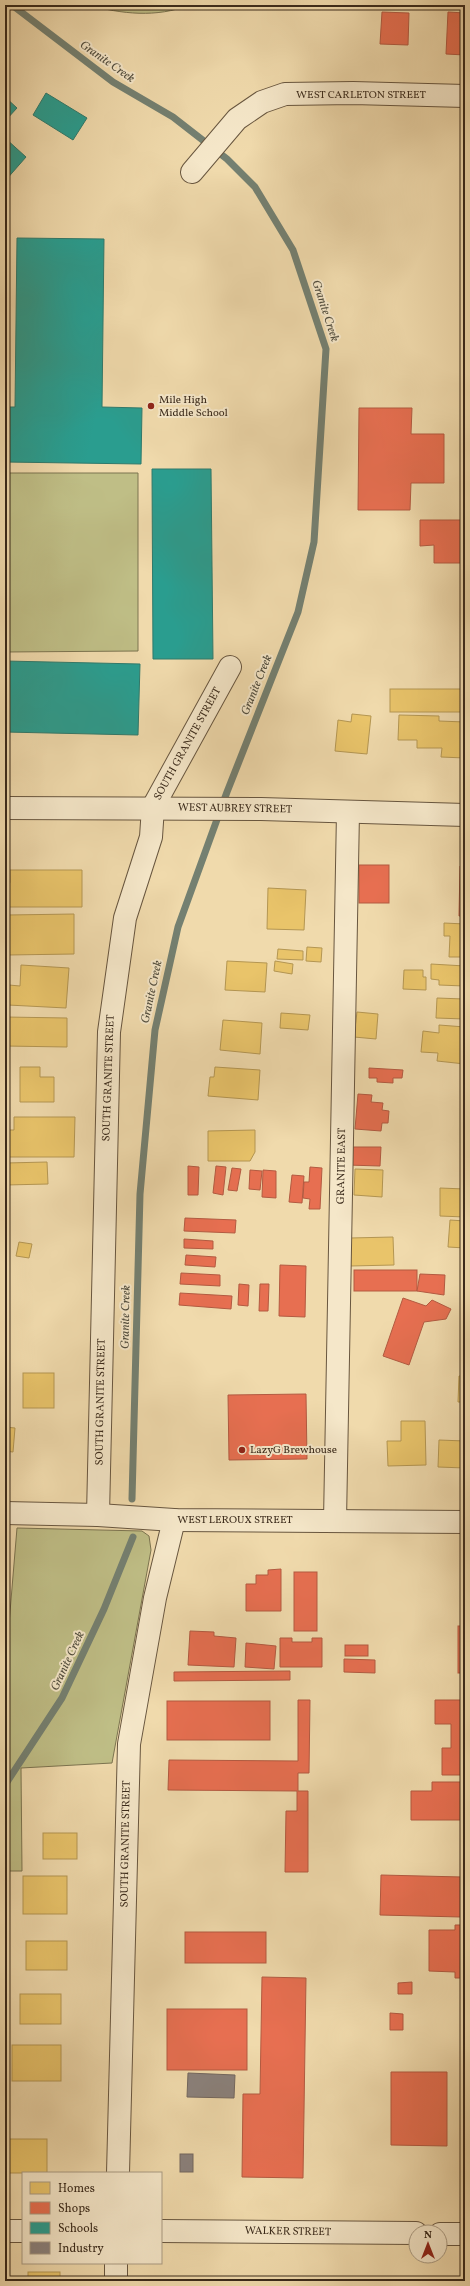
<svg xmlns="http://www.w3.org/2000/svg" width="470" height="2286" font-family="Vollkorn,serif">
<rect width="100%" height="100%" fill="#f0daac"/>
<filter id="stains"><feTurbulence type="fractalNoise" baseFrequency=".005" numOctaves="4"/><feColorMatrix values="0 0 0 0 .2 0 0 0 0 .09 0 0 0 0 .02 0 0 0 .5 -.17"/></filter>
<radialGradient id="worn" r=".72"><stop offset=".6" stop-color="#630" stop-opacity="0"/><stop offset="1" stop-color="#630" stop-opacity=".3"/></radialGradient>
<!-- green -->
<g fill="#bfbe86" stroke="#7c7450">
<path d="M 89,5 L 189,5 C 157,18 121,14 89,5 Z"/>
<polygon points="5,473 138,473 138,651 5,652"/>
<polygon points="17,1528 142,1531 149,1536 151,1550 112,1763 21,1768 22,1871 5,1871 5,1628 9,1624"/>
</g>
<!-- homes -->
<g fill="#e9c46a" stroke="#b49652">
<rect x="390" y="689" width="75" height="23"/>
<polygon points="352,714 371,716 367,754 335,751 338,720 351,722"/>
<polygon points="399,715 439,716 439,721 465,722 465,758 441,757 442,748 417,748 417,740 398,740"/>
<polygon points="10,870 82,870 82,907 5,907 5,893 7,893 10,882"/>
<polygon points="268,888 306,890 304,930 267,929"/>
<polygon points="74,914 74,954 8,955 8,915"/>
<polygon points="444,923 465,924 465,957 449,957 450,936 444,936"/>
<polygon points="307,947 322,948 321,962 306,961"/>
<polygon points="278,949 303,951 303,960 277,959"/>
<polygon points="227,961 267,963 265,992 225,990"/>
<polygon points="275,961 293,964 292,974 274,971"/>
<polygon points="431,964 465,966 465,1019 436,1018 437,998 464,999 464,986 439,985 439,980 431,979"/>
<polygon points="21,965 69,968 66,1008 8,1005 9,985 20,986"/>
<polygon points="404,970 423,970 423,977 426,977 426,990 403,989"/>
<polygon points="357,1012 378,1014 376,1039 354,1037"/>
<polygon points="281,1013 310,1015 308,1030 280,1028"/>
<polygon points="5,1017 67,1018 67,1047 5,1046"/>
<polygon points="223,1020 262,1023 260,1054 220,1050"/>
<polygon points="439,1025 465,1027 465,1064 437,1061 438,1053 421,1052 423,1031 439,1033"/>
<polygon points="20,1067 40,1067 40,1077 54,1077 54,1102 20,1102"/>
<polygon points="215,1067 260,1070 258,1100 208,1096 210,1077 214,1077"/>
<polygon points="14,1117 75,1117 74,1157 5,1157 5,1130 14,1130"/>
<polygon points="255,1130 255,1152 250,1161 208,1161 208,1131"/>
<polygon points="47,1162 48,1184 6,1185 6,1163"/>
<polygon points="355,1169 383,1170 382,1197 354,1195"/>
<polygon points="440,1188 465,1189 465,1217 440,1216"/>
<polygon points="450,1220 465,1221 465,1248 448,1247"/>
<polygon points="393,1237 394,1265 350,1266 350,1238"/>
<polygon points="19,1242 32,1244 29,1258 16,1256"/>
<rect x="23" y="1373" width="31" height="35"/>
<polygon points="459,1376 465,1376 465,1402 458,1402"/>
<polygon points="401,1421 425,1421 426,1465 388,1466 387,1441 401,1441"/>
<polygon points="5,1427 15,1428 13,1452 5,1451"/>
<polygon points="439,1440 465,1441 465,1468 438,1467"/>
<rect x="43" y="1833" width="34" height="26"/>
<rect x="23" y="1876" width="44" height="38"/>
<rect x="26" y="1941" width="41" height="29"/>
<rect x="20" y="1994" width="41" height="30"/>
<rect x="12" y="2045" width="49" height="36"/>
<rect x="5" y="2139" width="42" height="34"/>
<rect x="28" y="2272" width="32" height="9"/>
</g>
<!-- shops -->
<g fill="#e76f51" stroke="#b35a41">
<polygon points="382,12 409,13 408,45 380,44"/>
<polygon points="448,12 465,13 465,55 446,54"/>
<polygon points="359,408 412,408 411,434 444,434 444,483 411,483 410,510 358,510"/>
<polygon points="420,520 465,520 465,563 434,563 434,545 420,546"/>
<rect x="359" y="865" width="30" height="38"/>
<polygon points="460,866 465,866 465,916 459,916"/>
<polygon points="369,1068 403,1070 402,1078 393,1078 393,1083 377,1082 377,1078 369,1078"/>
<polygon points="358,1094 372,1095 371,1102 383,1103 382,1110 389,1111 388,1123 382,1123 381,1131 355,1129"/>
<polygon points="348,1147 381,1147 380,1166 347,1165"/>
<polygon points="188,1166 199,1167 198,1195 188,1195"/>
<polygon points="216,1166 226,1167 223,1195 213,1193"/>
<polygon points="310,1167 322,1168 320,1209 309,1209 310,1199 303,1198 304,1182 309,1182"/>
<polygon points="232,1168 241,1169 237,1191 228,1190"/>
<polygon points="250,1170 262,1171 260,1190 249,1189"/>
<polygon points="263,1170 276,1171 276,1198 262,1197"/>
<polygon points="292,1175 304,1176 302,1203 289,1202"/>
<polygon points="185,1218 236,1220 235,1233 184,1231"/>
<polygon points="184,1239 213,1241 213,1249 184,1248"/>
<polygon points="186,1255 216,1257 215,1267 185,1265"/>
<polygon points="280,1265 306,1266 305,1317 279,1316"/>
<rect x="354" y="1270" width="63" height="21"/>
<polygon points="181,1273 220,1275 220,1286 180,1284"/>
<polygon points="420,1274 445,1275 444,1295 417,1291"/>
<polygon points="239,1284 249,1285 248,1306 238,1305"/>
<polygon points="260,1284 269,1284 268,1311 259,1311"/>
<polygon points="180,1293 232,1296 231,1309 179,1305"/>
<polygon points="403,1298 426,1306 432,1300 451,1309 446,1319 424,1322 409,1365 383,1356"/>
<polygon points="306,1394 307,1459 229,1460 228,1395"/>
<polygon points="281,1569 281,1611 246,1611 246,1584 256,1584 256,1575 268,1575 268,1570"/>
<rect x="294" y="1572" width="23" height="59"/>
<rect x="458" y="1626" width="7" height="47"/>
<polygon points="190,1631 214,1632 214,1636 236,1638 234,1667 188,1665"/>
<polygon points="280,1638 292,1638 292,1642 312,1642 312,1638 322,1638 322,1667 280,1667"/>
<polygon points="246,1643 276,1646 274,1669 245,1667"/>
<rect x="345" y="1645" width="23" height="11"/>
<polygon points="344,1659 375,1660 375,1673 344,1672"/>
<polygon points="290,1671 290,1680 174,1681 174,1672"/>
<polygon points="298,1700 310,1700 309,1773 298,1773 298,1791 308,1791 308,1872 285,1872 286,1811 297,1811 297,1791 168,1790 169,1760 298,1761"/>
<polygon points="435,1700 465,1700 465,1775 442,1775 442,1748 451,1748 451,1724 435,1724"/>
<rect x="167" y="1701" width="103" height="39"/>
<polygon points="432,1782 462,1782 462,1820 411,1820 411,1791 432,1791"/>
<polygon points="381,1875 462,1877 461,1917 380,1915"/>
<polygon points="455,1925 465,1925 465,1978 455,1978 455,1972 429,1971 429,1930 455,1930"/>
<rect x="185" y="1932" width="81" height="31"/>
<polygon points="262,1977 306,1978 303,2178 242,2177 243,2094 260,2094"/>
<polygon points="412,1982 412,1994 398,1994 398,1983"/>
<rect x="167" y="2009" width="80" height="61"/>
<polygon points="390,2013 403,2014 403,2030 390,2030"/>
<polygon points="391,2072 447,2072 447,2146 391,2145"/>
</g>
<!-- schools -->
<g fill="#2a9d8f" stroke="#2f7a6c">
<polygon points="46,93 87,118 73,140 33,115"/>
<polygon points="5,97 17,108 5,121"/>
<polygon points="5,138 26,157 5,181"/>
<polygon points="17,238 104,239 102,407 142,408 141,464 5,462 5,407 15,407"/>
<polygon points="152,469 211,469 213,659 153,659"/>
<polygon points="5,661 140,664 138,735 5,732"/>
</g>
<!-- industry -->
<g fill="#8a817c" stroke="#72675f">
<polygon points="188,2073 235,2075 234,2098 187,2097"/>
<rect x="180" y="2154" width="13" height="18"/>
</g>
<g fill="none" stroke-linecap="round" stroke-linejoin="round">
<!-- stream -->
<g stroke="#748071" stroke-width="7">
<polyline points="12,5 113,82 173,117 227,159 255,187 293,250 326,349 314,542 298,612 227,792 178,927 155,1030 140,1194 132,1499"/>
<polyline points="5,1785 62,1698 104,1609 133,1537"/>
</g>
<defs>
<g id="street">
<polyline points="192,172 237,119 262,102 285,94 353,93 465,96"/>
<polyline points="5,808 261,809 465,815"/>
<polyline points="5,1513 98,1515 174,1520 465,1522"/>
<polyline points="98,1515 109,1032 125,918 151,837 153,807 230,667"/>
<polyline points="335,1521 348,812"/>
<polyline points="118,2173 129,1744 155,1598 174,1520"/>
<polyline points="5,2231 23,2231"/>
<polyline points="161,2231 416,2233"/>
<polyline points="440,2234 465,2234"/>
<polyline points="116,2281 116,2263"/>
</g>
</defs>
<!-- street casing -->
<use href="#street" stroke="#68563f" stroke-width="24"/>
<!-- street -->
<use href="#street" stroke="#f5e7c9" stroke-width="22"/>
</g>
<!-- markers -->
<g fill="#8f2418" stroke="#f5e7c9" stroke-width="1.5">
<circle cx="151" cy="406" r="4"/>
<circle cx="242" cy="1450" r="4"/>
</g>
<g text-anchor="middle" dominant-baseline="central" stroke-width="4" stroke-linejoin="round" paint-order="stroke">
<!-- street labels -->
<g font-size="11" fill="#3a2a1b" stroke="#f5e7c9">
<text x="361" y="95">WEST CARLETON STREET</text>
<text transform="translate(188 744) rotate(-61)">SOUTH GRANITE STREET</text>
<text transform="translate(235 809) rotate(1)">WEST AUBREY STREET</text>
<text transform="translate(109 1078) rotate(-88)">SOUTH GRANITE STREET</text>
<text transform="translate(342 1166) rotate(-89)">GRANITE EAST</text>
<text transform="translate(101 1402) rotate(-89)">SOUTH GRANITE STREET</text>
<text x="235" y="1520">WEST LEROUX STREET</text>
<text transform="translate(126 1844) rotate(-89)">SOUTH GRANITE STREET</text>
<text transform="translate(288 2232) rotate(1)">WALKER STREET</text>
</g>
<!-- poi labels -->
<g font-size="11" fill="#3a2a1b" stroke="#f5e7c9" text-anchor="start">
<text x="159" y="400">Mile High<tspan x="159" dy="13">Middle School</tspan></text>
<text x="250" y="1450">LazyG Brewhouse</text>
</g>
<!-- water labels -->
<g font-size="12" font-style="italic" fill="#524e3f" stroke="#f5e7c9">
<text transform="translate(107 62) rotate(35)">Granite Creek</text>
<text transform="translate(325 311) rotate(72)">Granite Creek</text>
<text transform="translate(257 685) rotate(-68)">Granite Creek</text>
<text transform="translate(152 992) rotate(-78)">Granite Creek</text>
<text transform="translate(126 1317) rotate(-89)">Granite Creek</text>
<text transform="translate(68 1661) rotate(-65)">Granite Creek</text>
</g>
</g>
<!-- margin -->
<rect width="470" height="2286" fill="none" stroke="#f0daac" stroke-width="20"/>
<rect x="6" y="6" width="458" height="2274" fill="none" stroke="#3a2a1b" stroke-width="2"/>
<rect x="10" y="10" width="450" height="2266" fill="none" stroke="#3a2a1b"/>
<!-- legend -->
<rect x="22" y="2172" width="140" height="92" fill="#f5e7c9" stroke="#aa9b83"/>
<rect x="30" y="2182" width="20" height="12" fill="#e9c46a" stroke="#aa9b83"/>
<text x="58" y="2192" font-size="12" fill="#3a2a1b">Homes</text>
<rect x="30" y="2202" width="20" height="12" fill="#e76f51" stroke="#aa9b83"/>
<text x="58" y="2212" font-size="12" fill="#3a2a1b">Shops</text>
<rect x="30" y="2222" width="20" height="12" fill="#2a9d8f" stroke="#aa9b83"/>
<text x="58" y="2232" font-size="12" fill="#3a2a1b">Schools</text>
<rect x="30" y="2242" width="20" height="12" fill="#8a817c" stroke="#aa9b83"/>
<text x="58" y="2252" font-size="12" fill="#3a2a1b">Industry</text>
<!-- north arrow -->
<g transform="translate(428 2244)"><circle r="19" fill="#f5e7c9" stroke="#aa9b83"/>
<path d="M0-3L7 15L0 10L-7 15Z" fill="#8f2418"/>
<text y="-6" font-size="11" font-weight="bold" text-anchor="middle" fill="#3a2a1b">N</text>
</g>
<rect width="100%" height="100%" filter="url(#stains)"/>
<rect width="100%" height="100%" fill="url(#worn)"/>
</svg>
